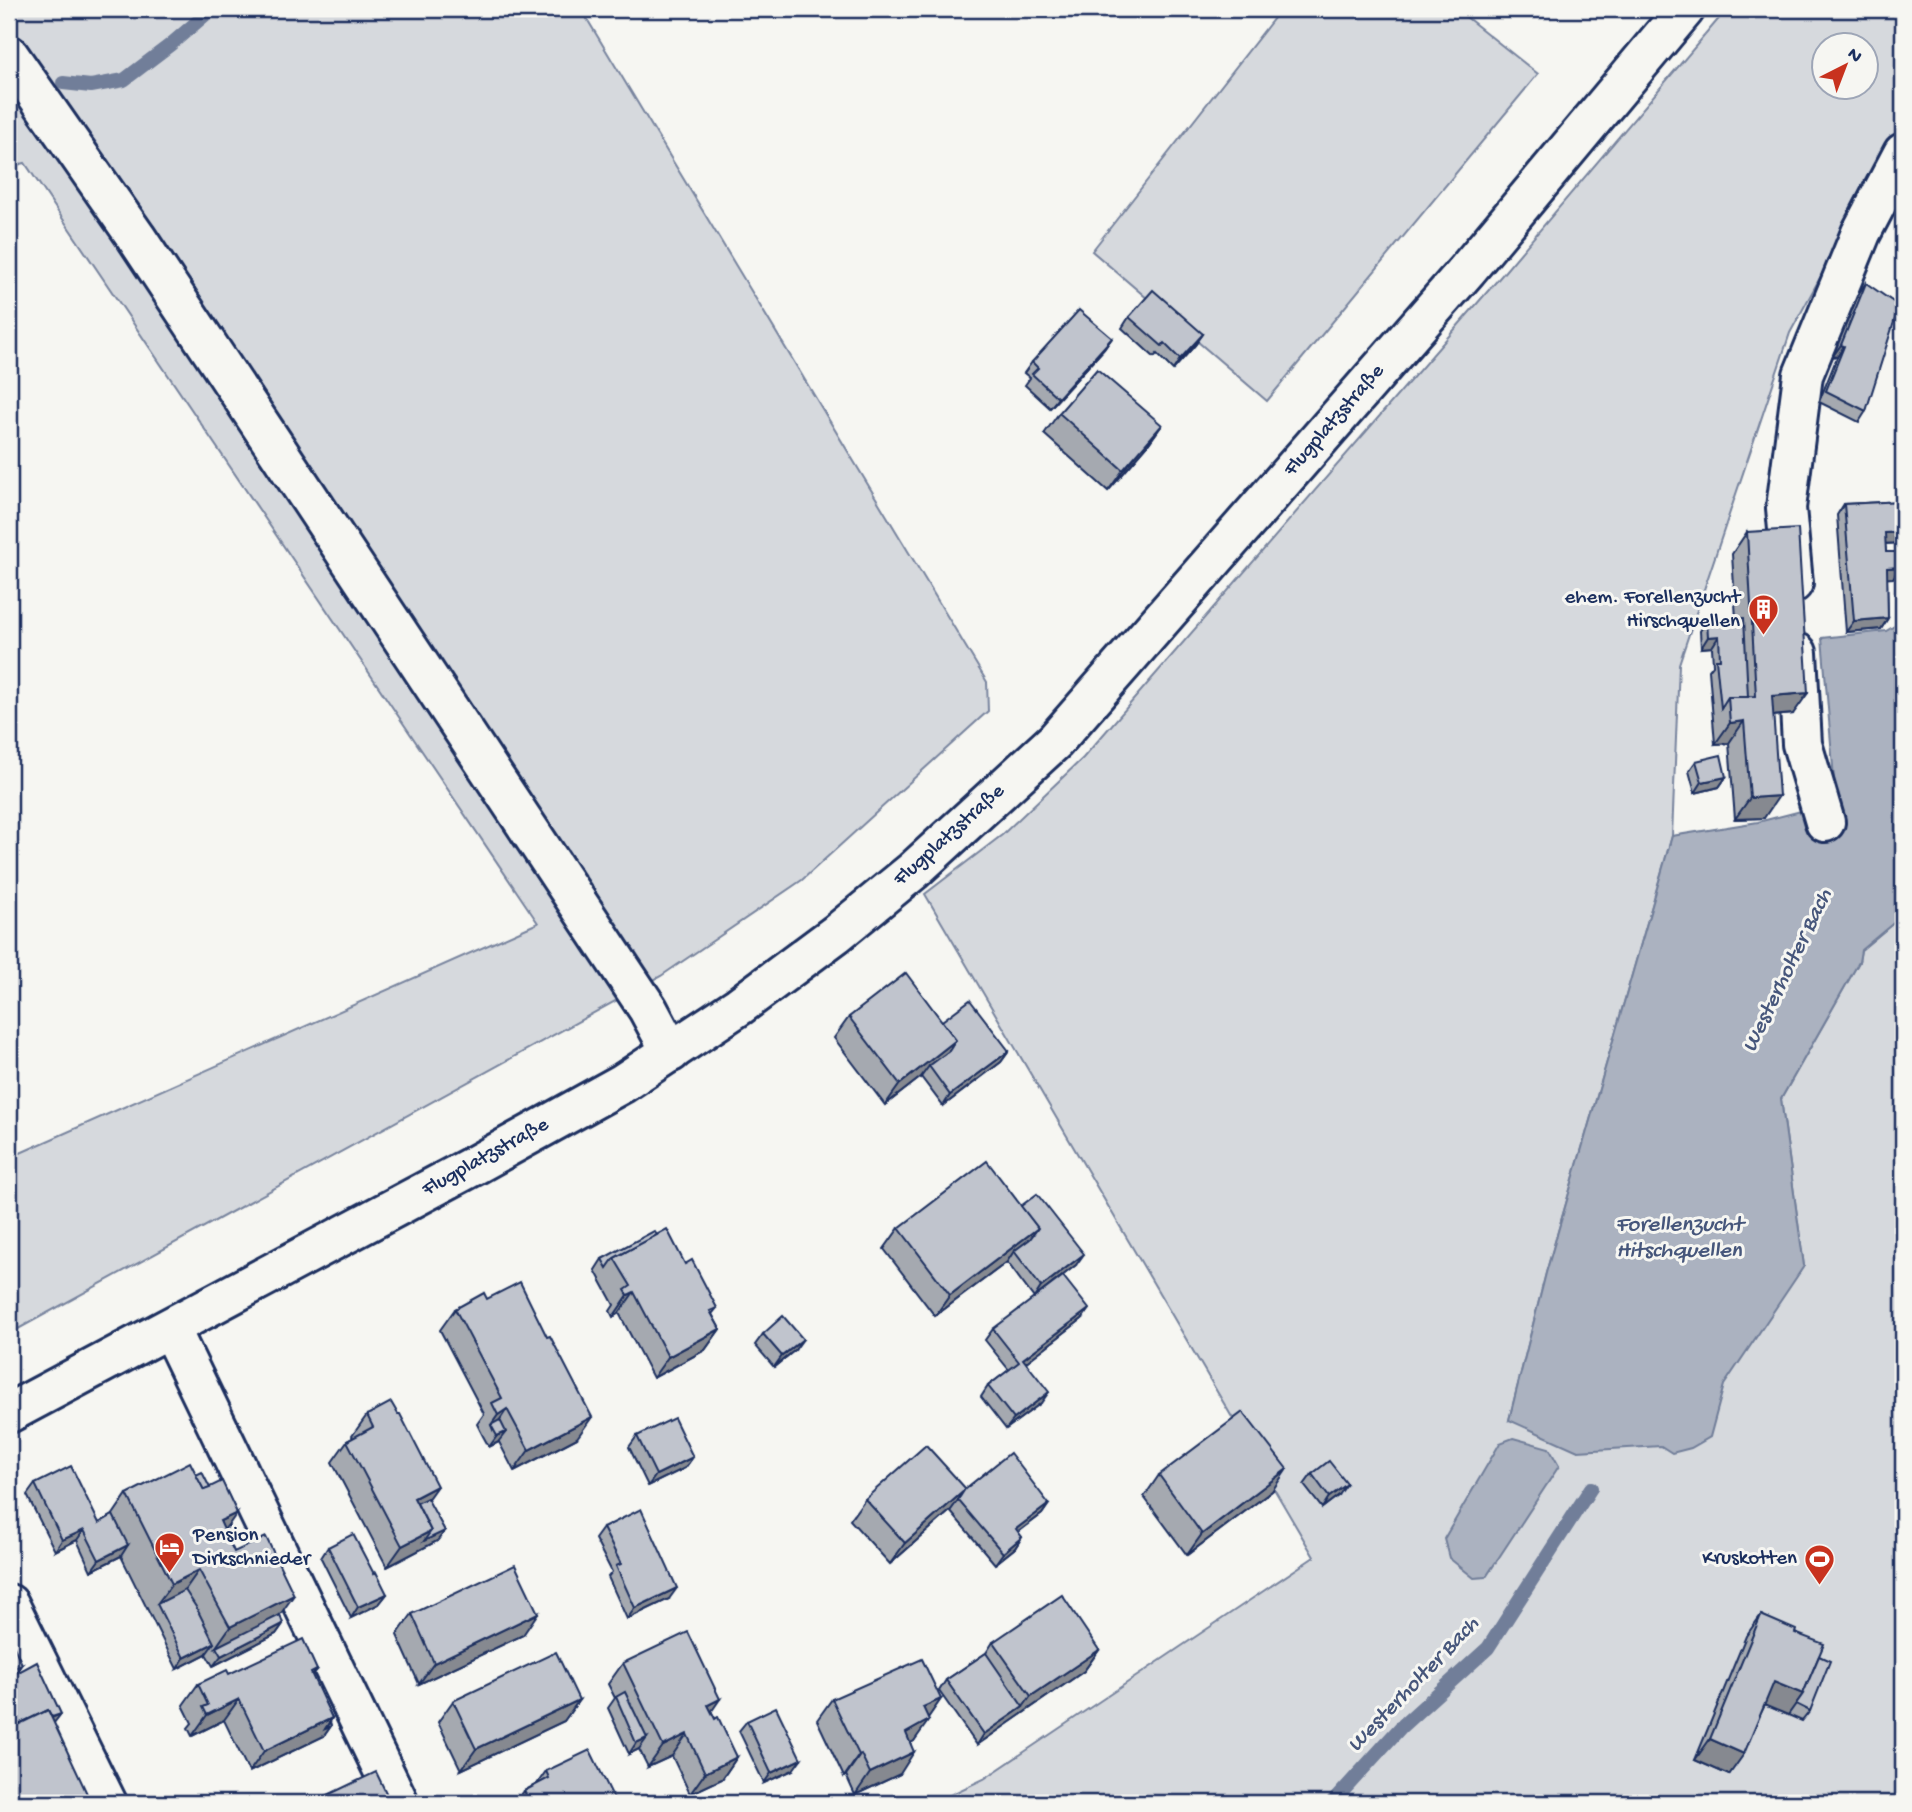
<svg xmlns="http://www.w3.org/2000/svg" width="1912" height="1812" font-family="'Gochi Hand',sans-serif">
<rect width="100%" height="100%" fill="#f6f6f2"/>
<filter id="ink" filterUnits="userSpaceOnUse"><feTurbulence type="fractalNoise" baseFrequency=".0143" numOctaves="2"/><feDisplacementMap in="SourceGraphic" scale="14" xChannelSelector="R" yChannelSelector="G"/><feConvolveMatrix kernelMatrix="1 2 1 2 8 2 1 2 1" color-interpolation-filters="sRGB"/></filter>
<g filter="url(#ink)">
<!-- green -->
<g fill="#d6d9dd" stroke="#78849e" stroke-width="2" fill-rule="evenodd">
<polygon points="9,9 581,9 987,682 988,711 802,880 661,976 9,1334 9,1158 538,923 25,163 9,167"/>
<polygon points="1281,9 1456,9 1538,74 1267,401 1092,251"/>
<path d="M 1727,9 L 1903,9 L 1903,125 L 1790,333 L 1679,664 L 1672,836 L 1546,1273 L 1509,1420 L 1804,1266 L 1781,1099 L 1859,962 L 1861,950 L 1903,915 L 1903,1803 L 933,1803 L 984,1779 L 1314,1557 L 925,894 L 1002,835 L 1083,758 L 1501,276 ZM 1825,46 L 1867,46 L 1867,88 L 1825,88 Z"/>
</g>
<!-- water -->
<g fill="#abb2c0" stroke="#717e99" stroke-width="2">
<polygon points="1903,621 1903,915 1861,950 1859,962 1781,1099 1804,1266 1724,1385 1710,1437 1691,1448 1672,1453 1661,1446 1578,1451 1509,1420 1546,1273 1672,836 1758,822 1836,802 1822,638 1886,631"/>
<polygon points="1513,1438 1549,1448 1559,1466 1486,1577 1474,1578 1449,1558 1444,1539 1500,1443"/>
</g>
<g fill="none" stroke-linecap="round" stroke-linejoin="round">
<!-- stream -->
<g stroke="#717e99" stroke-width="14">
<polyline points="63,83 91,86 124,80 170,45 212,9"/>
<polyline points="1332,1803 1401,1727 1488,1648 1591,1488"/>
</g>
<defs>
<g id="minor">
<polyline points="9,55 136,237 648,1009 671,1052"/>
<polyline points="1793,583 1786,508 1803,375 1861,233 1903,153"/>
<polyline points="1797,653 1802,744 1825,822"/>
<polyline points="170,1328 399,1803"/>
<polyline points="9,1413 475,1165 623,1083 739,1006 836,934 913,871 1055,741 1467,270 1685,9"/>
<polyline points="9,1604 107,1803"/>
</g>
</defs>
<!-- minor casing -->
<use href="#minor" stroke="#1b2f5e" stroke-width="44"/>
<!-- minor -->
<use href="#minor" stroke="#f6f6f2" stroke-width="38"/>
</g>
<!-- wall -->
<g fill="#a5a9b0" stroke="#1b2f5e" stroke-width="2">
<polygon points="1515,9 1525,9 1521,13"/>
<polygon points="1866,283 1866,411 1859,422 1819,402 1837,357 1833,356 1859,293"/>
<polygon points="1129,317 1203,334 1195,345 1173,370 1157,354 1154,357 1122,328"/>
<polygon points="1112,338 1104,349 1050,408 1025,385 1030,378 1024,373 1032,362"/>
<polygon points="1059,413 1162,425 1147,446 1108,491 1044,434"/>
<polygon points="1903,501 1903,543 1885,544 1886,552 1900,567 1893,578 1887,578 1888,618 1881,629 1846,632 1837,515 1844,504"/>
<polygon points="1747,532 1793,714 1773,716 1764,818 1735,819 1729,743 1715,744 1709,670 1713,665 1712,647 1701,648 1700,631 1707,620 1736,619 1732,554"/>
<polygon points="1696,761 1726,777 1719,787 1695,793 1689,771"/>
<polygon points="849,1017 942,1021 1009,1051 1001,1062 943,1106 921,1077 885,1105 834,1038"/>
<polygon points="1021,1206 1076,1265 1034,1298 1007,1262 935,1316 884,1249 899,1228"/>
<polygon points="657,1235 685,1264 717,1308 712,1314 720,1329 705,1350 653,1378 619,1313 613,1317 610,1311 614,1305 595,1270 602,1259"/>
<polygon points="487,1299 577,1438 514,1471 499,1442 489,1447 483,1436 477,1424 484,1414 440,1330 455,1309"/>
<polygon points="1082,1319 1026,1362 1041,1403 1006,1429 981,1397 988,1386 1009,1370 985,1340 993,1329"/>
<polygon points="763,1334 795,1350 774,1367 755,1345"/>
<polygon points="367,1415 427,1500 445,1531 437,1541 387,1567 332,1462 347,1441 353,1438 352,1436"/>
<polygon points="637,1436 693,1457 685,1468 648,1486 629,1447"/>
<polygon points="1312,1474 1339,1495 1322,1508 1304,1485"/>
<polygon points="1159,1475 1272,1491 1187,1555 1144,1497"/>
<polygon points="35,1484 99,1523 112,1516 127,1494 228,1525 230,1529 226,1534 234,1552 280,1615 283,1624 276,1634 213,1666 206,1654 177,1669 121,1556 91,1571 77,1540 55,1551 27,1495"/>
<polygon points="965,1489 1049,1504 1042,1514 1018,1532 1022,1537 1015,1548 995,1564 950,1511 890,1564 850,1520 865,1499"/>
<polygon points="603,1528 669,1599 627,1619 608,1577 612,1572 595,1539"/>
<polygon points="328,1547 387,1594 379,1604 351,1618 321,1558"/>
<polygon points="412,1614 523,1635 419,1684 397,1635"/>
<polygon points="1761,1615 1795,1633 1819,1656 1810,1711 1802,1721 1765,1705 1729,1775 1695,1760 1746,1636"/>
<polygon points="993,1642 1099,1650 1084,1671 977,1745 939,1691 946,1680 986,1653"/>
<polygon points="623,1663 711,1711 737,1757 722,1779 690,1794 672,1756 648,1767 639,1749 629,1754 608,1708 615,1698 608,1684"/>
<polygon points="317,1670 312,1676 332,1718 330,1722 331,1726 324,1736 249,1772 224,1720 192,1736 188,1728 192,1723 183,1705 198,1684 229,1674"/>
<polygon points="832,1699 941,1699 928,1717 914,1741 910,1743 900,1774 855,1795 846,1775 844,1777 817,1720"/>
<polygon points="579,1700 564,1721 461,1770 438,1722 453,1701"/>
<polygon points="747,1721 793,1770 764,1783 739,1731"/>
<polygon points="546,1771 616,1803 515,1803 524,1791 537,1784"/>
</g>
<!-- shaded-wall -->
<g fill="#868990" stroke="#1b2f5e" stroke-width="2">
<polygon points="1203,334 1195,345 1173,370 1180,359"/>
<polygon points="1112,338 1104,349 1050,408 1058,398"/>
<polygon points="1841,345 1844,346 1837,357 1833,356"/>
<polygon points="1162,425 1147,446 1108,491 1123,470"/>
<polygon points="1903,532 1903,543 1877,544 1885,533"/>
<polygon points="1900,567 1893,578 1879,579 1887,568"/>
<polygon points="1888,618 1881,629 1846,632 1854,621"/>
<polygon points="1719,636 1712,647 1701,648 1708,637"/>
<polygon points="1808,693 1793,714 1757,717 1772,696"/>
<polygon points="1744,721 1729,743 1715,744 1730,723"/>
<polygon points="1726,777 1719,787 1695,793 1702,782"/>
<polygon points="1779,796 1764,818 1735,819 1750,798"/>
<polygon points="956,1040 942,1061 929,1066 921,1077 885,1105 900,1084"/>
<polygon points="1009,1051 1001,1062 943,1106 950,1095"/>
<polygon points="1038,1228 1023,1250 1014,1251 1007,1262 935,1316 950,1295"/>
<polygon points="1084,1254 1076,1265 1034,1298 1041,1287"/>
<polygon points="634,1292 619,1313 613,1317 628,1295"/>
<polygon points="1089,1309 1082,1319 1016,1370 1023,1359"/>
<polygon points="720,1329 705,1350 653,1378 668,1357"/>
<polygon points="803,1339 795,1350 774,1367 782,1356"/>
<polygon points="1049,1392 1041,1403 1006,1429 1014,1419"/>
<polygon points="507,1409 493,1430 491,1425 498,1415"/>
<polygon points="592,1417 577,1438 514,1471 529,1450"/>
<polygon points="506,1432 498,1442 489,1447 497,1436"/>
<polygon points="693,1457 685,1468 648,1486 656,1475"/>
<polygon points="1287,1469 1272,1491 1187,1555 1202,1534"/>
<polygon points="1347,1484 1339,1495 1322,1508 1329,1497"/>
<polygon points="437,1486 422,1507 410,1514 414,1498"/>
<polygon points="966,1489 951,1510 890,1564 905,1543"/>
<polygon points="1049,1504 1042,1514 1008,1540 1016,1529"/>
<polygon points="237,1513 223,1533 230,1529 223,1540 220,1521"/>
<polygon points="84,1530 77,1540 55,1551 62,1540"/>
<polygon points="431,1531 445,1531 437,1541 387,1567 402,1546"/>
<polygon points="1022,1537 1015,1548 995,1564 1003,1553"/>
<polygon points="128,1545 121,1556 91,1571 99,1560"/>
<polygon points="199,1570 177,1601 157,1604 172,1584"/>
<polygon points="677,1588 669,1599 627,1619 635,1608"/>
<polygon points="387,1594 379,1604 351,1618 358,1607"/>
<polygon points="294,1595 272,1626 216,1647 230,1627"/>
<polygon points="538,1613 523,1635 419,1684 434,1663"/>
<polygon points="283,1624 276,1634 213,1666 221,1656"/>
<polygon points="214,1643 206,1654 177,1669 184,1658"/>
<polygon points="1099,1650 1084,1671 977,1745 984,1734 1023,1707 1031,1696"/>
<polygon points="22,1664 9,1683 9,1670"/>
<polygon points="1774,1682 1803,1694 1788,1715 1759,1703"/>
<polygon points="239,1699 224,1720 192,1736 207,1715"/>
<polygon points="720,1699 705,1721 708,1705"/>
<polygon points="941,1699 926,1721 923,1707"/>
<polygon points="579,1700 564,1721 461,1770 476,1749"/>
<polygon points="61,1714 53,1724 15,1733"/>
<polygon points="332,1718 325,1729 331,1726 324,1736 249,1772 264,1751"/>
<polygon points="929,1720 914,1741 891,1754 906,1733"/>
<polygon points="687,1734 672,1756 648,1767 663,1746"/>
<polygon points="647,1738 639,1749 629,1754 636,1743"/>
<polygon points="1710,1739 1744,1754 1729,1775 1695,1760"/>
<polygon points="914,1752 900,1774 855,1795 870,1773"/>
<polygon points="861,1754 846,1775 844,1777 859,1755"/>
<polygon points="737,1757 722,1779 690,1794 705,1773"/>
<polygon points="801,1759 793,1770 764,1783 771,1773"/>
</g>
<!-- building -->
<g fill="#c0c4cd" stroke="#1b2f5e" stroke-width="2">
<polygon points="1866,283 1899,306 1866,411 1826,391 1844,346 1841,345"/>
<polygon points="1153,290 1203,334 1180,359 1164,343 1162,346 1129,317"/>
<polygon points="1079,310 1112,338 1058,398 1032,374 1038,368 1032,362"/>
<polygon points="1097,369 1162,425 1123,470 1059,413"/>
<polygon points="1903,501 1903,532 1885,533 1886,552 1899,552 1900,567 1887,568 1888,618 1854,621 1844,504"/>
<polygon points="1798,529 1808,693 1772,696 1779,796 1750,798 1744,721 1730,723 1728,697 1756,696 1747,532"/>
<polygon points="1744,618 1748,697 1728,697 1721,708 1716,659 1720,659 1719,636 1708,637 1707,620"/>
<polygon points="1721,755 1726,777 1702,782 1696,761"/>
<polygon points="906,973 956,1040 900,1084 849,1017"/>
<polygon points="970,1000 1009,1051 950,1095 929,1066 949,1051 956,1040 942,1021"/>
<polygon points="987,1161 1038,1228 950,1295 899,1228"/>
<polygon points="1037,1194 1084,1254 1041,1287 1014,1251 1030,1239 1038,1228 1021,1206"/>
<polygon points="667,1229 685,1264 692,1260 717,1308 710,1311 720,1329 668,1357 634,1292 628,1295 625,1290 631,1286 614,1258"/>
<polygon points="654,1231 657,1235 614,1258 607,1268 602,1259"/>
<polygon points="1063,1276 1089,1309 1023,1359 1049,1392 1014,1419 988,1386 1019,1362 993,1329"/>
<polygon points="520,1282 547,1337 550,1336 592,1417 529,1450 507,1409 498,1415 492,1403 502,1398 455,1309 484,1293 487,1299"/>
<polygon points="783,1316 803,1339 782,1356 763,1334"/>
<polygon points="391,1402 398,1414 400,1414 437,1486 414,1498 431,1531 402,1546 347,1441 373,1427 367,1415"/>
<polygon points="1243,1412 1287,1469 1202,1534 1159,1475"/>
<polygon points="674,1418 693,1457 656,1475 637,1436"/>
<polygon points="500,1420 506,1432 497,1436 491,1425"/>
<polygon points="926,1445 966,1489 905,1543 865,1499"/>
<polygon points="1010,1453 1049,1504 1016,1529 1022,1537 1003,1553 958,1500 965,1489"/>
<polygon points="1329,1461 1347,1484 1329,1497 1312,1474"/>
<polygon points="190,1462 204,1490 222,1481 237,1513 220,1521 234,1552 266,1537 294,1595 230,1627 199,1570 172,1584 127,1494"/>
<polygon points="71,1466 99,1523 113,1515 128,1545 99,1560 84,1530 62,1540 35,1484"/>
<polygon points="202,1472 210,1488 204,1490 196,1475"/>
<polygon points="427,1498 445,1531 424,1541 431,1531 417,1503"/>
<polygon points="641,1509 677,1588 635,1608 616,1566 621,1564 603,1528"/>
<polygon points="228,1525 230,1529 225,1532 224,1530"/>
<polygon points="353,1534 374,1574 376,1572 387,1594 358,1607 328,1547"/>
<polygon points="515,1565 538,1613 434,1663 412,1614"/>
<polygon points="185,1590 196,1607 214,1643 184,1658 157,1604"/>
<polygon points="1062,1595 1099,1650 1031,1696 993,1642"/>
<polygon points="280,1615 283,1624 221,1656 216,1647"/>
<polygon points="1761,1615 1796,1630 1795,1633 1824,1644 1803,1694 1774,1682 1744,1754 1710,1739"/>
<polygon points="688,1632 720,1699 708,1705 715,1719 718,1717 737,1757 705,1773 687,1734 663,1746 623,1663"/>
<polygon points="9,1636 22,1664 9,1670"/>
<polygon points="303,1639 317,1670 311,1673 332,1718 264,1751 239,1699 207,1715 203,1707 208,1705 198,1684 227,1670 229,1674"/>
<polygon points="556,1652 579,1700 476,1749 453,1701"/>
<polygon points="986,1653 1023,1707 984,1734 946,1680"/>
<polygon points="1819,1656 1830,1661 1810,1711 1796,1704 1803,1694"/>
<polygon points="922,1659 941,1699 923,1707 929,1720 906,1733 914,1752 870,1773 861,1754 859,1755 832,1699"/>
<polygon points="37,1662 61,1714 52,1717 48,1710 12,1727 9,1720 9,1677"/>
<polygon points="625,1692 647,1738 636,1743 616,1697"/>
<polygon points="776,1707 801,1759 771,1773 747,1721"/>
<polygon points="48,1710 89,1798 78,1803 9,1803 9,1729"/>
<polygon points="330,1722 331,1726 325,1729"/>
<polygon points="590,1750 616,1803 527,1803 530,1802 524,1791 549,1778 546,1771"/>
<polygon points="376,1772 391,1803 311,1803"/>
<polygon points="100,1797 103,1803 89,1803"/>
</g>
</g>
<!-- icons -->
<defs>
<symbol id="building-pin" viewBox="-11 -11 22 30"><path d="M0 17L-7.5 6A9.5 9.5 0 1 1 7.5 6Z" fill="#c8321e" stroke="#f6f6f2"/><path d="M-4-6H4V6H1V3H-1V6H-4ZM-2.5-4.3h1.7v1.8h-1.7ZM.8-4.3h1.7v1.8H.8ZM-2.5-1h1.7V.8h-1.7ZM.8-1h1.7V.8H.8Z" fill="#fff"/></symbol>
<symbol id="hotel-pin" viewBox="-11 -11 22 30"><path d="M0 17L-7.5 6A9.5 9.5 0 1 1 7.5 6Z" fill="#c8321e" stroke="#f6f6f2"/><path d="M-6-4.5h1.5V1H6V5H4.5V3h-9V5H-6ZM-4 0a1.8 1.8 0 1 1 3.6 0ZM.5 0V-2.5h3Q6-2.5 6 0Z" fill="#fff"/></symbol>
<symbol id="stadium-pin" viewBox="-11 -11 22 30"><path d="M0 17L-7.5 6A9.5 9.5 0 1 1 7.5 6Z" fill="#c8321e" stroke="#f6f6f2"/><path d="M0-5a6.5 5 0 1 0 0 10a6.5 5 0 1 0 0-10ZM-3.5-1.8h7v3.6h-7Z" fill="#fff"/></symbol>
</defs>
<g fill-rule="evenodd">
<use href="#building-pin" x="1746" y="592" width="35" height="47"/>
<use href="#hotel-pin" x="152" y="1530" width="35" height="47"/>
<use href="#stadium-pin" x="1802" y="1542" width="35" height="47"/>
</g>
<g text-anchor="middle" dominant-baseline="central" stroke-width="6" stroke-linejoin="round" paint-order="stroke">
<!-- street labels -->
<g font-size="21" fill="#1b2f5e" stroke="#f6f6f2">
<text transform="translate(1335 421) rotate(-49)">Flugplatzstraße</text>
<text transform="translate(950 836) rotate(-42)">Flugplatzstraße</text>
<text transform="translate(486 1158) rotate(-29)">Flugplatzstraße</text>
</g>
<!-- poi labels -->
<g font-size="21" fill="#1b2f5e" stroke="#f6f6f2" text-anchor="end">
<text x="1740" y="598">ehem. Forellenzucht<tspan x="1740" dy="24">Hirschquellen</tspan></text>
<text x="193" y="1536" text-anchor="start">Pension<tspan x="193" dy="24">Dirkschnieder</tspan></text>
<text x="1797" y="1559">Kruskotten</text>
</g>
<!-- water labels -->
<g font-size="23" font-style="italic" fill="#46567b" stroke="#f6f6f2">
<text transform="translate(1788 971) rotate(-64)">Westerholter Bach</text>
<text x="1679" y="1225">Forellenzucht<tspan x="1679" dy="26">Hitschquellen</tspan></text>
<text transform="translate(1414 1685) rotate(-46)">Westerholter Bach</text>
</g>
</g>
<!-- margin -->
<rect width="1912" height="1812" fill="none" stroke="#f6f6f2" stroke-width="35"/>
<rect x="18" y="18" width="1877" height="1777" fill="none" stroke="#1b2f5e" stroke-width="2.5" filter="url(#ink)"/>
<!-- north arrow -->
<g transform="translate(1845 66) rotate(42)"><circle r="33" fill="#f6f6f2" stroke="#9ea6b7" stroke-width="2"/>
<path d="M0-5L12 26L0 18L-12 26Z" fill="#c8321e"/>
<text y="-10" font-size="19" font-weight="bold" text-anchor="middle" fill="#1b2f5e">N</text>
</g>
</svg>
